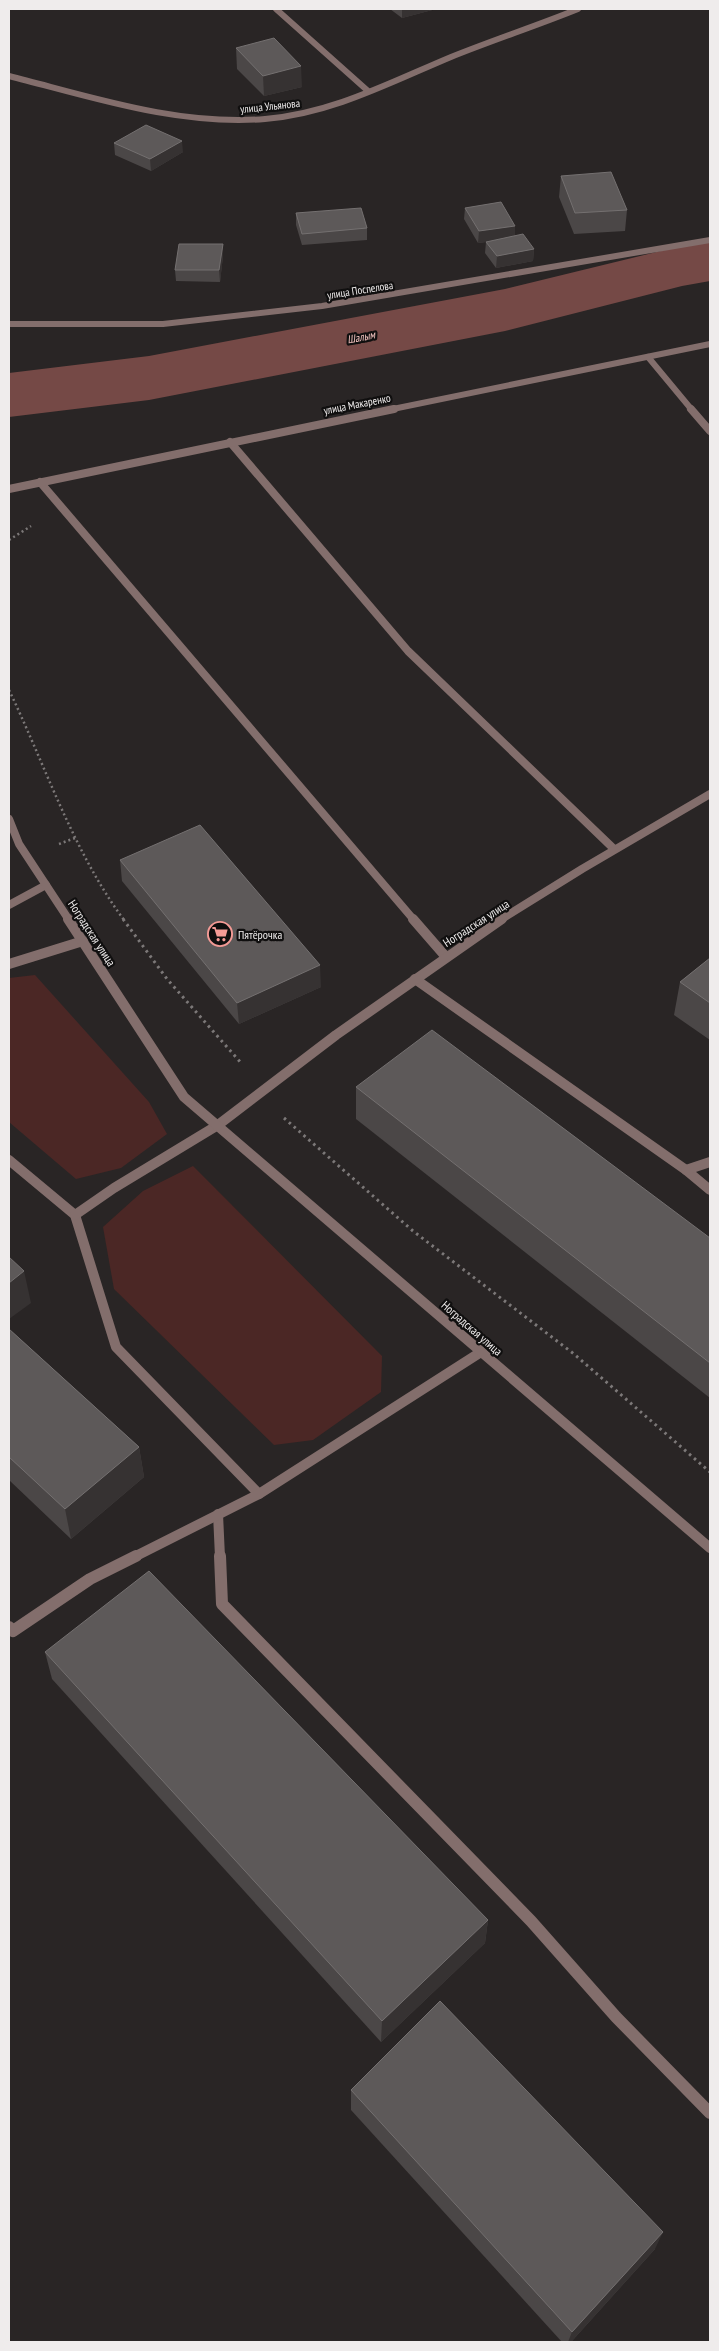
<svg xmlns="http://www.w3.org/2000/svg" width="719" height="2351" font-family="'PT Sans Narrow',sans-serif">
<rect width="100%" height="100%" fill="#292525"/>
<!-- green -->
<g fill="#4b2725">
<polygon points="35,975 149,1102 167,1134 121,1168 76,1179 9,1122 9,978"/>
<polygon points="193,1166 382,1356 381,1392 313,1440 274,1445 114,1289 103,1227 143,1191"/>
</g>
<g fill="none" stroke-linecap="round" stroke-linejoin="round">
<!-- river -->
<polygon fill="#754946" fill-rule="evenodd" points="710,241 710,281 682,286 505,331 149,400 9,417 9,373 149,356 505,289 681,246"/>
<!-- path-far1 -->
<g stroke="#7c7878" stroke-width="2.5" stroke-dasharray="2 3" stroke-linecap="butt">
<polyline points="9,540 31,526"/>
<path d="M 9,690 C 46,767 73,851 124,920"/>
<polyline points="59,844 75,838"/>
</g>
<!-- path -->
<g stroke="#7c7878" stroke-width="3" stroke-dasharray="2.5 4" stroke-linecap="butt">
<polyline points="123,919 167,979 242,1064"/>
<polyline points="284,1118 413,1231 574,1354 710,1472"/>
</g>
<!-- service-far3 -->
<polyline stroke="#836e6c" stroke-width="6" points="648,357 692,410"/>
<!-- service-far2 -->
<g stroke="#836e6c" stroke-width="8">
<polyline points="691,409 710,431"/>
<polyline points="230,442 408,651 614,849"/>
<polyline points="40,482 414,920"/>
</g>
<!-- service-far1 -->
<g stroke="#836e6c" stroke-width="10">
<polyline points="413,919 446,957"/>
<polyline points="9,964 83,941"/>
<polyline points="415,979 686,1170 710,1190"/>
<polyline points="9,1160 75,1215 116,1347 259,1494"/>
<polyline points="686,1170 710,1162"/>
<polyline points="75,1215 114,1188 218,1125"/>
<polyline points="218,1514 220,1557"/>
<polyline points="134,1557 259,1494 481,1352"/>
</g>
<!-- service -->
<g stroke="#836e6c" stroke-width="12">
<polyline points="220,1556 222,1604 531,1921 616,2017 710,2113"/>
<polyline points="9,1627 13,1631 90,1579 136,1556"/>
</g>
<!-- minor-far2 -->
<g stroke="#836e6c" stroke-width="6">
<polyline points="276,9 368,91"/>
<path d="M 9,76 C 92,97 178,126 265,119 C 331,114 391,82 451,57 C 493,40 536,26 578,9"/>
<polyline points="9,324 163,324 322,306 710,240"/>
</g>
<!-- minor-far1 -->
<g stroke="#836e6c" stroke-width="8">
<polyline points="9,905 46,885"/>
<polyline points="500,920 582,869 710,794"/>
</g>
<!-- minor -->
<polyline stroke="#836e6c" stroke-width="10" points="218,1125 336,1035 502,919"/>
<!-- tertiary-far2 -->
<polyline stroke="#836e6c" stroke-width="6" points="388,410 710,344"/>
<!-- tertiary-far1 -->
<g stroke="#836e6c" stroke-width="8">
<polyline points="9,489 394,409"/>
<polyline points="9,819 19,844 69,920"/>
</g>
<!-- tertiary -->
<polyline stroke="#836e6c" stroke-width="10" points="68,919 184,1097 710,1548"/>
</g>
<!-- wall -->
<g fill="#4b4747">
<polygon points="390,9 436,9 402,18"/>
<polygon points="236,48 302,87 264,96 237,69"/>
<polygon points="114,143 183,152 151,171 115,155"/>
<polygon points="561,176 627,210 625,231 574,234 559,197"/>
<polygon points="465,208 515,236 534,249 533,261 496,268 485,253 486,242 478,243 464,219"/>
<polygon points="296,213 367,228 367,240 302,245 296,225"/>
<polygon points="223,244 223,256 220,282 176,281 175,270"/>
<polygon points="120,860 321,987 239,1024 122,881"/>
<polygon points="710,958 710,1040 674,1015 680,982"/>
<polygon points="356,1087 710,1238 710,1398 356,1119"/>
<polygon points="9,1329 139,1447 144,1477 71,1539 9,1480"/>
<polygon points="45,1652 488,1920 485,1943 381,2042 52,1679"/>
<polygon points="351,2090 655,2249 571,2342 562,2342 351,2110"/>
</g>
<!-- shaded-wall -->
<g fill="#363232">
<polygon points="402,9 436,9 402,18"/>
<polygon points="301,66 302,87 264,96 263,76"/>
<polygon points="182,141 183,152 151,171 150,159"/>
<polygon points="515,226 515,238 478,243 479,231"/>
<polygon points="223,244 223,256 220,282 219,270"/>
<polygon points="534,249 533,261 496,268 497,256"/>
<polygon points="320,965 321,987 239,1024 237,1003"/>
<polygon points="24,1271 31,1303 9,1319 9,1283"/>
<polygon points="139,1447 144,1477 71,1539 65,1509"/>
<polygon points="488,1920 485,1943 381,2042 382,2021"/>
<polygon points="663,2232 655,2249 571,2342 568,2342 572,2332"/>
</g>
<!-- building -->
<g fill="#5d5959" stroke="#747070">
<polygon points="274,38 301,66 263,76 236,48"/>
<polygon points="146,125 182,141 150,159 114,143"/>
<polygon points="611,172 627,210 575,213 561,176"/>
<polygon points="501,202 515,226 479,231 465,208"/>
<polygon points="361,208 367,228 302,234 296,213"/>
<polygon points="523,234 534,249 497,256 486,242"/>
<polygon points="179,244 223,244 219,270 175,270"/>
<polygon points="200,825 320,965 237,1003 120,860"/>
<polygon points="710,958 710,1003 680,982"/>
<polygon points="432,1030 710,1238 710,1363 356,1087"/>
<polygon points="9,1257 24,1271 9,1283"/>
<polygon points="9,1329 139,1447 65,1509 9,1457"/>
<polygon points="149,1571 488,1920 382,2021 45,1652"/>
<polygon points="440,2001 663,2232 572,2332 351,2090"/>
</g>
<!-- icons -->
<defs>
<symbol id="supermarket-ring" viewBox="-11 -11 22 22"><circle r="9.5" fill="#100f0f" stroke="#f59b96" stroke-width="1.5"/><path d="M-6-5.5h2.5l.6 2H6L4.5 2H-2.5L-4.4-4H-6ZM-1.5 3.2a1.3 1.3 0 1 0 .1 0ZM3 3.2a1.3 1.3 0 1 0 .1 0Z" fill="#f59b96"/></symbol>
</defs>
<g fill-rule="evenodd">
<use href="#supermarket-ring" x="206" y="920" width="28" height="28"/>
</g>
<g text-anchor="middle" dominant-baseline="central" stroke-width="4.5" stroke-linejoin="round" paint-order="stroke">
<!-- far-street labels -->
<g font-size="11" fill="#efecec" stroke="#100f0f">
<text transform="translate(270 106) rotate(-6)">улица Ульянова</text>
<text transform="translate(360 290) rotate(-9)">улица Поспелова</text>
<text transform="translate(357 404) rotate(-11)">улица Макаренко</text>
</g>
<!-- far-water labels -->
<g font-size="11" font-style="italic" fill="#f7c7c3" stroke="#100f0f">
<text transform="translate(361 337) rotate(-11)">Шалым</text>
</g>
<!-- street labels -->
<g font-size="12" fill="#efecec" stroke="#100f0f">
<text transform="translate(476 923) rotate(-33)">Ноградская улица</text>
<text transform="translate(92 933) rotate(57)">Ноградская улица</text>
<text transform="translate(472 1328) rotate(41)">Ноградская улица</text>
</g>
<!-- poi labels -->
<g font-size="12" fill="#efecec" stroke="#100f0f" text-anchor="start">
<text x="238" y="934">Пятёрочка</text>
</g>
</g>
<!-- border -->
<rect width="719" height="2351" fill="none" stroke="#efecec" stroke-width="20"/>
</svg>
